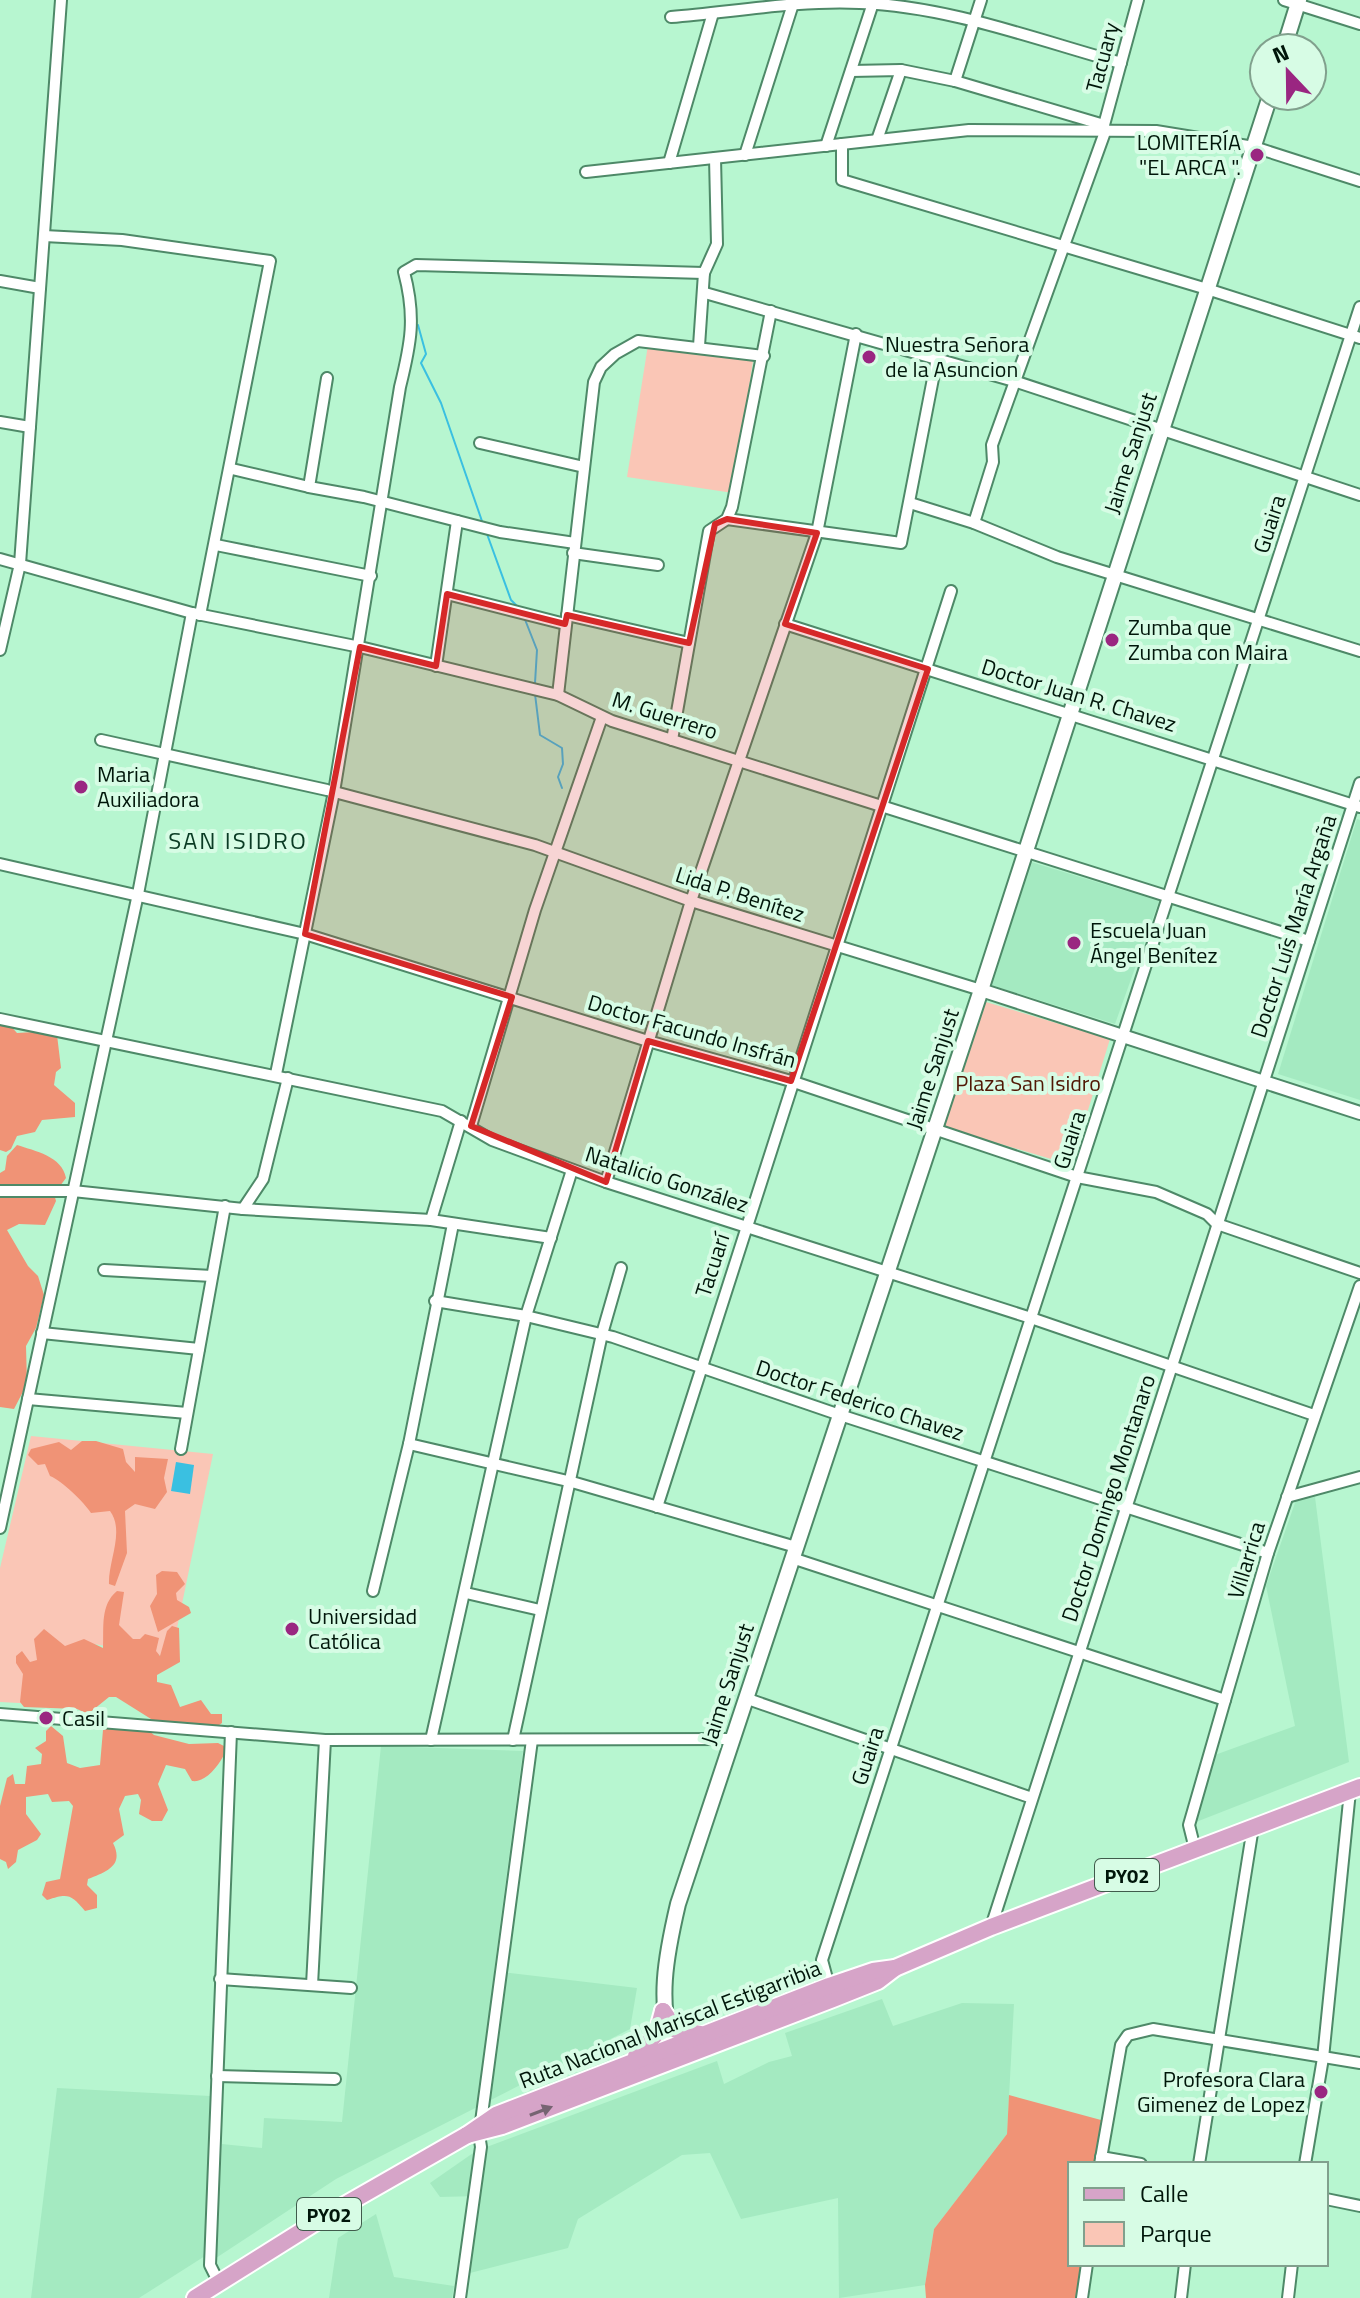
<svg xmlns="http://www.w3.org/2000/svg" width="1360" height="2298" font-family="'Titillium Web',sans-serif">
<rect width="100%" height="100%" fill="#b7f6d0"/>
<!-- built -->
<g fill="#a4eac1">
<polygon points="1357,819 1360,820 1360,1100 1278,1074"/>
<polygon points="1031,862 1159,901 1115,1024 991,985"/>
<polygon points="1315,1497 1349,1762 1196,1822 1212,1756 1295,1726 1266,1586 1296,1500"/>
<polygon points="381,1746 523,1751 494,1971 637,1988 630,2029 336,2179 216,2258 222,2144 262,2148 264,2118 342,2122"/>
<polygon points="882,1999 893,2026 962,2003 1014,2004 1007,2134 934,2229 925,2285 839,2298 838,2198 741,2219 710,2153 682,2155 578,2219 568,2248 470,2273 479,2196 440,2197 430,2183 476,2151 717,2061 724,2084 769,2062 792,2056 785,2033"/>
<polygon points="57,2088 210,2096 205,2256 139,2298 31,2298"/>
<polygon points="376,2214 394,2277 454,2286 452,2298 329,2298 338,2238"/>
</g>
<!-- green -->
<g fill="#fac6b6">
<polygon points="648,345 753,361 733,493 627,477"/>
<polygon points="986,1002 1110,1039 1071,1165 944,1127"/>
<polygon points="31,1436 213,1454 171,1657 88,1643 38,1704 0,1702 0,1568"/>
</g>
<!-- forest -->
<g fill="#f09376">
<polygon points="0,1021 7,1022 17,1033 52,1031 57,1035 61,1068 56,1072 54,1085 75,1103 75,1117 42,1120 35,1132 17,1136 11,1149 6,1152 0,1150"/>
<path d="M 17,1145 C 35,1151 62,1156 66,1178 L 54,1194 L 56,1201 L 45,1225 L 19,1224 L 7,1230 L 28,1266 L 38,1276 L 44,1295 L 36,1328 L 26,1346 L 27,1384 L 14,1409 L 0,1407 L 0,1173 L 5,1170 L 7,1156 Z"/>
<path d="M 82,1441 L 96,1441 L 123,1449 L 126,1462 L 135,1472 L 135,1457 L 168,1459 L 164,1478 L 167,1492 L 155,1509 L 135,1504 L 125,1511 L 127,1553 L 115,1586 L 109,1584 C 108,1561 125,1531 110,1511 L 91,1513 C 84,1502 62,1481 50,1476 L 45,1464 L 38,1465 L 28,1455 L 31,1449 L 59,1442 L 71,1450 Z"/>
<polygon points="162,1571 177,1572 185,1584 176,1593 177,1600 189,1607 191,1613 158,1632 150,1606 157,1594 156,1575"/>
<path d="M 117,1591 L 124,1592 L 119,1625 L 133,1639 L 140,1639 L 145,1634 L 159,1638 L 156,1651 L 160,1656 L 167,1631 L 172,1626 L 179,1628 L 180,1662 L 157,1675 L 157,1682 L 171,1685 L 180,1707 L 201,1700 L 211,1714 L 222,1714 L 222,1723 L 216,1727 L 159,1724 L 116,1697 L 109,1697 L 88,1714 L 77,1709 L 24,1707 L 20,1702 L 23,1674 L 16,1663 L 16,1656 L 22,1651 L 30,1662 L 37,1660 L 34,1639 L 44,1629 L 65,1646 L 84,1639 L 103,1648 C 104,1627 100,1605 117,1591 Z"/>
<path d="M 127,1719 L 140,1723 L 154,1735 L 189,1744 L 218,1743 L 224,1746 L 225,1753 C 219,1765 206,1783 192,1781 L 185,1769 L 166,1765 L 158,1784 L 168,1810 L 162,1821 L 152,1821 L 139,1814 L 141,1800 L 138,1794 L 125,1796 L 119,1809 L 124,1835 L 113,1843 C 124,1865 108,1871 88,1879 L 87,1885 L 97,1895 L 97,1908 L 85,1911 C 71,1894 68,1893 47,1900 L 42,1895 L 46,1882 L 60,1879 L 73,1806 L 69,1801 L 52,1802 L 48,1794 L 26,1797 L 26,1814 L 41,1834 L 37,1840 L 18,1850 L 16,1862 L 8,1869 L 6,1862 L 0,1859 L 0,1806 L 7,1778 L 13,1774 L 15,1784 L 25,1784 L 27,1766 L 41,1764 L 42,1754 L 35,1748 L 46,1741 L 46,1731 L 51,1726 L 63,1736 L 67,1763 L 80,1768 L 100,1765 L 103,1730 Z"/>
<polygon points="1009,2095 1101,2120 1095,2164 1070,2164 1070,2264 1082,2264 1077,2298 926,2298 925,2285 934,2229 1007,2134"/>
</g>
<!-- water -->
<polygon fill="#3ac0e1" points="176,1462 194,1465 190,1494 171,1491"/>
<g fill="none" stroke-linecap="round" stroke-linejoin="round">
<!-- stream -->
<g stroke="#3ac0e1" stroke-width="2">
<polyline points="418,325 426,354 421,363 441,403 483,524"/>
<polyline points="487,534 511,600 519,608"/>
<polyline points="524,617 537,650 535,683"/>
<polyline points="535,694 540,735 562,748 563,764 558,777 562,788"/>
</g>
<defs>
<g id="minor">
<polyline points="1284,0 1360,24"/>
<path d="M 671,17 C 733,12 798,0 860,3 C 948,6 1037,40 1121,63"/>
<polyline points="851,71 901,70 955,81 1104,125 1105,132 992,445 993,462 974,523"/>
<polyline points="955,81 981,0"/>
<polyline points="1104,125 1138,0"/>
<polyline points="877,140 901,70"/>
<polyline points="842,144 842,180 1207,289 1360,338"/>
<polyline points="826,146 874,0"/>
<polyline points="745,155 793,4"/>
<polyline points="669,163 713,13"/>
<polyline points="586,172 969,130 1156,131 1254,147 1360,181"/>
<polyline points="44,236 122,240 270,261 200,615"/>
<polyline points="0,281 40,288"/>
<polyline points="705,293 1014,381 1360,495"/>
<polyline points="699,346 704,273 717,244 715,158"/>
<polyline points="327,378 309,487 364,497 500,532 575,543"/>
<polyline points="0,422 30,427"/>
<polyline points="480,443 584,467"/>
<polyline points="232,469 309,487"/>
<polyline points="910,503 974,523 1057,557 1360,651"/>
<polyline points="727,519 901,543 937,358"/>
<polyline points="216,545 371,576"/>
<polyline points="573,553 658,565"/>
<polyline points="0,559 192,613 360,647 558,695 612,721 1309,941"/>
<polyline points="447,594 565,624"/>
<polyline points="567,615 689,643"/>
<polyline points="785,624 1360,807"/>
<polyline points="0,650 20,564 61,0"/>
<polyline points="436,666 457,521"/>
<polyline points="558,695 594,382 601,367 615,354 638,341 764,356"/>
<polyline points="101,740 327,790 535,845 691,901 981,990"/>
<polyline points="672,740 709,531 727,519 732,507 771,311"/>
<polyline points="0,864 305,934 648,1041 791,1081 1077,1177 1156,1192 1207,1214 1217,1224 1360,1273"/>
<polyline points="0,1019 442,1111 492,1140 606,1182 1031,1318 1314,1415"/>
<path d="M 276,1074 L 334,792 L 400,387 C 411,343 416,317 404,272 L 416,265 L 704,273"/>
<polyline points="471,1126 535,910 602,717"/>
<polyline points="606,1182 691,901 817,533 856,334"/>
<polyline points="0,1191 73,1191 243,1209 431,1220 551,1238"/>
<polyline points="243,1209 263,1179 288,1078"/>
<polyline points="431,1220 461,1121"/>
<polyline points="104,1270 212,1276"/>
<polyline points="435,1301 526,1316 613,1337 840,1415 1268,1553"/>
<polyline points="42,1333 199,1349"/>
<polyline points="28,1399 187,1413"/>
<polyline points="409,1444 572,1482 796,1547"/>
<polyline points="181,1449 225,1206"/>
<polyline points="1287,1497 1360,1477"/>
<polyline points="657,1507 951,591"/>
<polyline points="0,1528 138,894 192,613"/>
<polyline points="792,1558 1225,1700"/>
<polyline points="373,1591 409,1444 453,1224"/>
<polyline points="466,1593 540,1610"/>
<polyline points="745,1698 1032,1798"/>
<polyline points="0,1714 325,1740 732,1739"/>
<polyline points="431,1740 526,1316 572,1170"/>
<polyline points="513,1740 602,1334 621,1268"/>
<polyline points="1195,1849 1189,1825 1225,1700 1268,1553 1360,1286"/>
<polyline points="991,1927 1360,783"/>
<polyline points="220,1979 351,1988"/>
<polyline points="312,1985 325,1740"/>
<polyline points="829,1986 822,1960 1360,307"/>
<polyline points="217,2076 335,2079"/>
<polyline points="481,2122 532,1740"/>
<polyline points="1101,2157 1141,2164"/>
<polyline points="1100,2164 1121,2045 1128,2035 1153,2029 1360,2063"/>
<polyline points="1199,2164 1253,1827"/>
<polyline points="1305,2164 1323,2058 1350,1791"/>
<polyline points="1326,2199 1360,2206"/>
<polyline points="219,2283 210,2265 231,1732"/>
<polyline points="460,2298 481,2147 479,2134"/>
<polyline points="1082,2298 1087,2264"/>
<polyline points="1181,2298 1185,2264"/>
<polyline points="1288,2298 1292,2264"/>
</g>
<polyline id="tertiary" points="981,990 1360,1113"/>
<g id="secondary">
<polyline points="1284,48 1299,0"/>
<path d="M 675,2055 C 656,2005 666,1955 678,1904 L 981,990 L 1270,96"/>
</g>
<g id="primary">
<polyline points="663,2011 676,2030 700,2034"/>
<polyline points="636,2056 657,2033 663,2011"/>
<polyline points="467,2135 502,2126 833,1999 878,1981 895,1968 991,1927 1360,1787"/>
<polyline points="195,2298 329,2214 467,2135 496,2115 829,1986 873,1971 895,1968"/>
</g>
</defs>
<!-- minor casing -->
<use href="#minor" stroke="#4e8968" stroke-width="14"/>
<!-- tertiary casing -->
<use href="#tertiary" stroke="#4e8968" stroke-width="16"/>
<!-- secondary casing -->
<use href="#secondary" stroke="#4e8968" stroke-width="18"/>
<!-- primary casing -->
<use href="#primary" stroke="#fff" stroke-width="20"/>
<!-- minor -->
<use href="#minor" stroke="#fff" stroke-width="10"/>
<!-- tertiary -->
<use href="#tertiary" stroke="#fff" stroke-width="12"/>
<!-- secondary -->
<use href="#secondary" stroke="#fff" stroke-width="14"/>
<!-- primary -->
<use href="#primary" stroke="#d6a4c8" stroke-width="16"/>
</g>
<!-- one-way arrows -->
<defs><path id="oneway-solid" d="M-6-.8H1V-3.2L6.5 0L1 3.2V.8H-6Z" transform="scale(2)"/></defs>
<use fill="#766472" href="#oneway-solid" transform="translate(541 2111) rotate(-21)"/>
<!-- marked area -->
<path fill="#d62828" fill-opacity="0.2" stroke="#d62828" stroke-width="6" stroke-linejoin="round" d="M 727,519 L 817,533 L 785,624 L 928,669 L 791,1081 L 648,1041 L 606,1182 L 471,1126 L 512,997 L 305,934 L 360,647 L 436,666 L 447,594 L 565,624 L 567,615 L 689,643 L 715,524 Z"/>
<!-- markers -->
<g fill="#9a2681" stroke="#d7fce5" stroke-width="3">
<circle cx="1257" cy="155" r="8"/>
<circle cx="869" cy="357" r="8"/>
<circle cx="1112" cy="640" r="8"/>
<circle cx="81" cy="787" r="8"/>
<circle cx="1074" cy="943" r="8"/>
<circle cx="292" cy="1629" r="8"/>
<circle cx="46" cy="1718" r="8"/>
<circle cx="1321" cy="2092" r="8"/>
</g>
<g text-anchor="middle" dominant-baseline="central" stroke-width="8" stroke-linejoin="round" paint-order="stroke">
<!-- shield labels -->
<g fill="#d7fce5" stroke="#405b4c" stroke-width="2">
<rect x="1095" y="1859" width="64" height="32" rx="6"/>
<rect x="297" y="2198" width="64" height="32" rx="6"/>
</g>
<g font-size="20" font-weight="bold" fill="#00160a">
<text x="1127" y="1875">PY02</text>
<text x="329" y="2214">PY02</text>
</g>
<!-- street labels -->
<g font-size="22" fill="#00160a" stroke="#d7fce5">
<text transform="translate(1102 57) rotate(-75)">Tacuary</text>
<text transform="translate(1130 453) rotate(-72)">Jaime Sanjust</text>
<text transform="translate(1269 524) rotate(-72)">Guaira</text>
<text transform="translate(1079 695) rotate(17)">Doctor Juan R. Chavez</text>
<text transform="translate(665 715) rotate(18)">M. Guerrero</text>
<text transform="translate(740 894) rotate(18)">Lida P. Benítez</text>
<text transform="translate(1293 926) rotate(-72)">Doctor Luís María Argaña</text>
<text transform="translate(692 1031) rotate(16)">Doctor Facundo Insfrán</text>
<text transform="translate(932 1069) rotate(-72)">Jaime Sanjust</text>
<text transform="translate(1069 1140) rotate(-72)">Guaira</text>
<text transform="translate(667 1179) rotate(18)">Natalicio González</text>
<text transform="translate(712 1265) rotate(-72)">Tacuarí</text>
<text transform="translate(860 1400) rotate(18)">Doctor Federico Chavez</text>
<text transform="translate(1108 1498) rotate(-72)">Doctor Domingo Montanaro</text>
<text transform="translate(1246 1560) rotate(-73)">Villarrica</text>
<text transform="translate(727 1684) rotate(-72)">Jaime Sanjust</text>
<text transform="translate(867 1756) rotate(-72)">Guaira</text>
<text transform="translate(670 2024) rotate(-21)">Ruta Nacional Mariscal Estigarribia</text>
</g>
<!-- poi labels -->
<g font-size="22" fill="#00160a" stroke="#d7fce5" text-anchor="start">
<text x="1241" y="142" text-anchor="end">LOMITERÍA<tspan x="1241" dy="25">"EL ARCA ".</tspan></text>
<text x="885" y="344">Nuestra Señora<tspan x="885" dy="25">de la Asuncion</tspan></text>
<text x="1128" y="627">Zumba que<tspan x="1128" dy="25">Zumba con Maira</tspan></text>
<text x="97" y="774">Maria<tspan x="97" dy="25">Auxiliadora</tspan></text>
<text x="1090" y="930">Escuela Juan<tspan x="1090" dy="25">Ángel Benítez</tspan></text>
<text x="308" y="1616">Universidad<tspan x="308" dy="25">Católica</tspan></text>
<text x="62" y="1718">Casil</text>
<text x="1305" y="2079" text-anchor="end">Profesora Clara<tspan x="1305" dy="25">Gimenez de Lopez</tspan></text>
</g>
<!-- park labels -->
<g font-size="22" fill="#501704" stroke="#d7fce5">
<text x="1028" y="1083">Plaza San Isidro</text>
</g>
<!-- neighbourhood labels -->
<g font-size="24" letter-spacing="2" fill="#0a3b24" stroke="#d7fce5">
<text x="238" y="840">SAN ISIDRO</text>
</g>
</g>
<!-- legend -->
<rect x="1068" y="2162" width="260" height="104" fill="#d7fce5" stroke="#81a08d" stroke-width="2"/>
<rect x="1084" y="2188" width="40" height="12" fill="#d6a4c8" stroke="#81a08d" stroke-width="2"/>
<text x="1140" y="2202" font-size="24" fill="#00160a">Calle</text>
<rect x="1084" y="2222" width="40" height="24" fill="#fac6b6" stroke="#81a08d" stroke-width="2"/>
<text x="1140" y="2242" font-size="24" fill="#00160a">Parque</text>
<!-- north arrow -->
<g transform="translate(1288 72) rotate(338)"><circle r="38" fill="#d7fce5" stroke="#81a08d" stroke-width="2"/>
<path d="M0-6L14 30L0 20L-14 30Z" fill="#9a2681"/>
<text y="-12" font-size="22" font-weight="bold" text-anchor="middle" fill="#00160a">N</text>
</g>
</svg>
